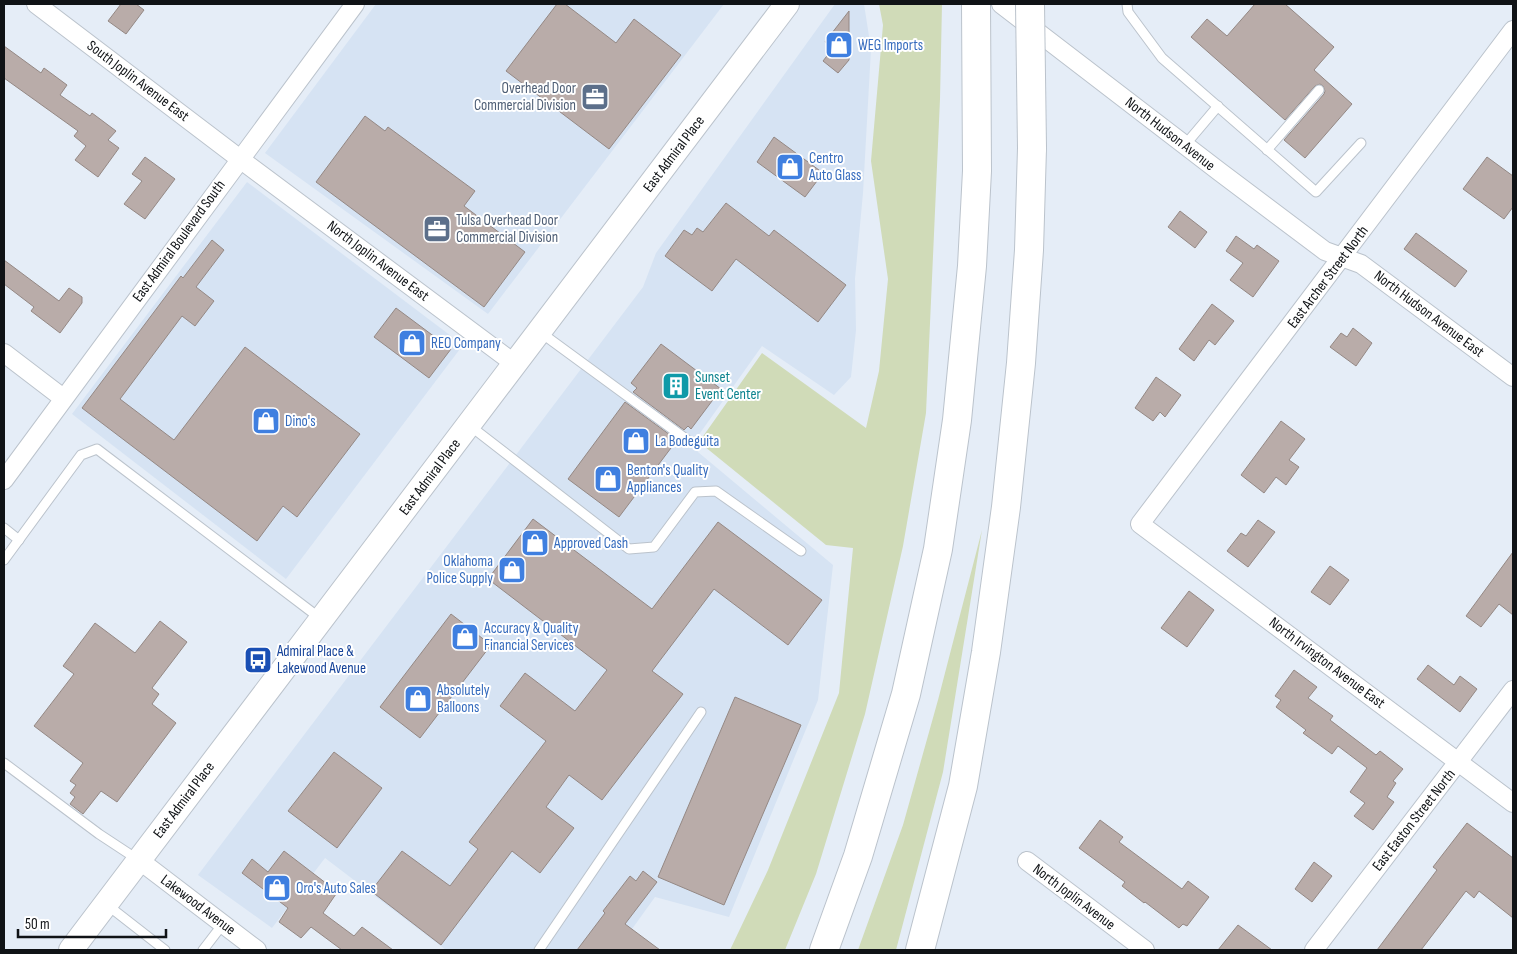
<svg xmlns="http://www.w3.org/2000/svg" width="1517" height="954" font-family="'Sofia Sans Condensed',sans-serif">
<rect width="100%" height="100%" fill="#e5edf7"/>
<!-- built -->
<g fill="#d6e3f3">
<polygon points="376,4 724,4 488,314 265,153"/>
<polygon points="835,4 864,4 871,49 863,193 855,279 856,330 851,377 834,395 762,346 693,443 698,452 833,565 818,700 729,917 655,897 617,950 446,950 325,858 272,928 198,875 643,287 656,253"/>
<polygon points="247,182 463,345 286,579 72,414"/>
</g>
<!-- green -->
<g fill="#d0dbb8">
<polygon points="879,4 942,4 940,99 926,413 903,546 865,714 816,874 785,950 730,950 768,870 839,693 853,548 826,545 699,442 762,353 866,428 879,371 888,279 871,161 883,25"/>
<polygon points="982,530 943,772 896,950 858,950 903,825 938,700"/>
</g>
<!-- building -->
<g fill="#b9aca9" stroke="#948884">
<polygon points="121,4 136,4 144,10 126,34 108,21"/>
<polygon points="557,4 565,4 616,43 634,19 681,55 609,149 506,71"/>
<polygon points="1255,4 1285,4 1334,47 1314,70 1352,104 1305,158 1284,140 1324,94 1325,91 1323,86 1320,84 1315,86 1285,120 1191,37 1207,19 1227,36"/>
<polygon points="849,11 849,60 838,73 823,61 833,48 825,42"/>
<polygon points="4,46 41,73 44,68 67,85 60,95 90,116 92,113 116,131 108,140 119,148 98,177 75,160 86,146 74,136 78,131 4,78"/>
<polygon points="365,116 385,131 388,127 475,191 464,206 525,252 484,307 316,182"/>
<polygon points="774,137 823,173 805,197 757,162"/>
<polygon points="145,157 175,179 145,219 124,204 142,181 132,174"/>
<polygon points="1487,157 1513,176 1513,207 1504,219 1463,189"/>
<polygon points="726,203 769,236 774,230 846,285 818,322 736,259 712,291 665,256 684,230 692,235 697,228 703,232"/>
<polygon points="1180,211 1207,232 1195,248 1168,227"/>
<polygon points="1416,233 1467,271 1455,287 1404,249"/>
<polygon points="1236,236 1254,249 1257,245 1279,261 1253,297 1230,280 1243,263 1226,251"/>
<polygon points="212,240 224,250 196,287 214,301 195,326 182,316 120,399 174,440 245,347 360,434 297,517 283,506 257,541 82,408 181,276 183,278"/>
<polygon points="4,260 59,301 69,288 82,297 82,303 60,333 31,311 34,307 4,284"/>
<polygon points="1212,304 1234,321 1215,345 1209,340 1194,361 1179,349"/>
<polygon points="396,308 451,349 429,378 374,337"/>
<polygon points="1353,328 1372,343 1356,366 1330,347 1341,333 1347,337"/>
<polygon points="661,344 721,389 691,429 688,426 684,430 633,392 637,388 631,383"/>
<polygon points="1156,377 1181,395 1165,417 1160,412 1153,421 1135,408"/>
<polygon points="625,402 677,440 619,517 568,479"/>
<polygon points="1281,421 1305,439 1289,460 1299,467 1286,485 1276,477 1264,493 1241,475"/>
<polygon points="533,519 652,609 718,522 822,600 788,645 714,589 652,671 683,694 602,800 569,775 546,807 574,828 540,873 512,851 441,945 371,891 402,851 450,886 478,849 469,842 546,741 500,706 525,673 575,711 607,670 488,579"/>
<polygon points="1258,520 1275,532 1248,567 1227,551 1241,533 1246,536"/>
<polygon points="1513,552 1513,615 1499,604 1481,627 1466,616"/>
<polygon points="1330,566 1349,580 1330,605 1311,592"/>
<polygon points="1189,591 1214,610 1187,647 1161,628"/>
<polygon points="451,614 491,645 420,738 380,707"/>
<polygon points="160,621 187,642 152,688 159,694 152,704 176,723 117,802 101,791 83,814 70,804 75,797 70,793 76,785 70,781 83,763 34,726 74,674 63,666 95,623 135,653"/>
<polygon points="1428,665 1454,685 1460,676 1477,689 1460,712 1417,679"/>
<polygon points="1294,670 1317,687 1308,698 1333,716 1330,720 1376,755 1380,751 1403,769 1393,781 1396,783 1387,797 1394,802 1373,830 1354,816 1365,803 1350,792 1367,768 1338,746 1332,754 1303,733 1306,730 1276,707 1281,700 1275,696"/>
<polygon points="735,697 801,725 724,905 658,877"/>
<polygon points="334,752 382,788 337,848 288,811"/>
<polygon points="1100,820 1123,837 1119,842 1182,889 1188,881 1209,897 1187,926 1183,924 1179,928 1145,902 1144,903 1122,886 1125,882 1079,848"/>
<polygon points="1467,823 1513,858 1513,918 1479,891 1474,898 1466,891 1421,950 1377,950 1437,870 1433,867"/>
<polygon points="284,851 331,887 329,889 336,894 323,913 354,936 362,927 393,950 342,950 311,927 301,938 279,922 288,908 242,873 252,859 268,872"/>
<polygon points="1314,862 1332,876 1312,902 1295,889"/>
<polygon points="643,871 657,882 625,924 660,950 577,950 605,913 603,911 630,876 636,881"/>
<polygon points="1238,925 1272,950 1218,950"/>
</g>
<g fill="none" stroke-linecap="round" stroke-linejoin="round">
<defs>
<g id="service">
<polyline points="1127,4 1128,12 1162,58 1316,192 1361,143"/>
<polyline points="1185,145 1218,106"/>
<polyline points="1267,150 1319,90"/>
<polyline points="540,332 686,439"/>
<polyline points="469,425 629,549 654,547 695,492 716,491 801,551"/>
<polyline points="4,528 19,540"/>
<polyline points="4,560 81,455 97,449 321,619"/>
<polyline points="4,763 99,834 137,859"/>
<polyline points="106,904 165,950"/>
<polyline points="203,950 223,924"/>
<polyline points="539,950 701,712"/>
</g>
<g id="minor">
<polyline points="36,4 240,159 515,364"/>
<polyline points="1001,4 1220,172 1325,251 1361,264 1513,377"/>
<polyline points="1513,30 1140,524 1513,803"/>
<polyline points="4,353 63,398"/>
<polyline points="4,480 355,4"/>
<polyline points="139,860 257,950"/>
<polyline points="1027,861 1145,950"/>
<polyline points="1314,950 1513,690"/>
</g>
<polyline id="secondary" points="71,950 787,4"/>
<g id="motorway">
<polyline points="824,950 858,856 906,694 938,549 957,420 972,266 977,171 976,4"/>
<polyline points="920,950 963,786 986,652 1006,507 1021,363 1029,250 1032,148"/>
</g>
</defs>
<!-- service casing -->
<use href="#service" stroke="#bbc3cc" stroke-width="11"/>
<!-- minor casing -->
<use href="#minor" stroke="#bbc3cc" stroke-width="20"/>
<!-- secondary casing -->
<use href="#secondary" stroke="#bbc3cc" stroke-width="26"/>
<!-- motorway casing -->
<use href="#motorway" stroke="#bbc3cc" stroke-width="30"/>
<!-- service -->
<use href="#service" stroke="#fff" stroke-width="9"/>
<!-- minor -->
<use href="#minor" stroke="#fff" stroke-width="18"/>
<!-- secondary -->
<use href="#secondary" stroke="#fff" stroke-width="24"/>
<!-- motorway -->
<use href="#motorway" stroke="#fff" stroke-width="28"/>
<defs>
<polyline id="motorway-bridge" points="1030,4 1032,148"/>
</defs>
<!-- motorway-bridge casing -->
<use href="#motorway-bridge" stroke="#bbc3cc" stroke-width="30" stroke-linecap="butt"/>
<!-- motorway-bridge -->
<use href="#motorway-bridge" stroke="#fff" stroke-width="28"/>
</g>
<!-- icons -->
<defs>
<symbol id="shop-square" viewBox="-11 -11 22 22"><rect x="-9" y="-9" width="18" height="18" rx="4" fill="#3f7fe0" stroke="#fff"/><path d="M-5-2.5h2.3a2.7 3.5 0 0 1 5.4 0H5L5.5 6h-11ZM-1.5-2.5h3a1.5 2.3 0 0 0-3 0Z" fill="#fff"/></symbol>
<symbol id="office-square" viewBox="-11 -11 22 22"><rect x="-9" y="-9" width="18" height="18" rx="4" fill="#5c6f8a" stroke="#fff"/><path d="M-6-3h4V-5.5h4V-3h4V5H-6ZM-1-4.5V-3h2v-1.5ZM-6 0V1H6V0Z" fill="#fff"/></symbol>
<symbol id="building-square" viewBox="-11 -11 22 22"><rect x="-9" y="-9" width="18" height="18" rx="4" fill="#0f9aa8" stroke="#fff"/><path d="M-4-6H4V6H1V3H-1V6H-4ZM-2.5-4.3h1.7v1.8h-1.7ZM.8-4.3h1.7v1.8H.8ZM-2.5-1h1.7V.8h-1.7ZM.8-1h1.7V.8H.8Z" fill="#fff"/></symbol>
<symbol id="bus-square" viewBox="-11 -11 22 22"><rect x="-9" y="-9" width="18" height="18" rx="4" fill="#1a4fb4" stroke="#fff"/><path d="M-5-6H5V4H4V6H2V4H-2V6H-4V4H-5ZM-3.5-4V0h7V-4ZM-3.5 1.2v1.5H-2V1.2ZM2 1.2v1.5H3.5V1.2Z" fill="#fff"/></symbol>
</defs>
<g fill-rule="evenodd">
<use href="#shop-square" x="823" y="29" width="32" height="32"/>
<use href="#office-square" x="579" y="81" width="32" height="32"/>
<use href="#shop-square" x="774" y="151" width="32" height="32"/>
<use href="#office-square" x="421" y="213" width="32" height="32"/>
<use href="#shop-square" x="396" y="327" width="32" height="32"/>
<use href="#building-square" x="660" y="370" width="32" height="32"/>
<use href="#shop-square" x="250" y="405" width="32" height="32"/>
<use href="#shop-square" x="620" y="425" width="32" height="32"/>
<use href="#shop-square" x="592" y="463" width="32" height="32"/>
<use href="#shop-square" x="519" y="527" width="32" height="32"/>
<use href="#shop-square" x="496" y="554" width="32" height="32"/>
<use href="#shop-square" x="449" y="621" width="32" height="32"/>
<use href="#bus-square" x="242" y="644" width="32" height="32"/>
<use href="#shop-square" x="402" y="683" width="32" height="32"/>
<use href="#shop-square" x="261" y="872" width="32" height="32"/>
</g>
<g text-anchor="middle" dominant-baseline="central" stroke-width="4" stroke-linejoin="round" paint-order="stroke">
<!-- shop labels -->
<g font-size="15" fill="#366cbe" stroke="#fff" text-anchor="start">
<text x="858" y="45">WEG Imports</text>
<text x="809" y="158">Centro<tspan x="809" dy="17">Auto Glass</tspan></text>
<text x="431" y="343">REO Company</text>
<text x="285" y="421">Dino's</text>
<text x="655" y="441">La Bodeguita</text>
<text x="627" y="470">Benton's Quality<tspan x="627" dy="17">Appliances</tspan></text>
<text x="554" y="543">Approved Cash</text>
<text x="493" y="561" text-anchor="end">Oklahoma<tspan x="493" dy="17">Police Supply</tspan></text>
<text x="484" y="628">Accuracy &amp; Quality<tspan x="484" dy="17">Financial Services</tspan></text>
<text x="437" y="690">Absolutely<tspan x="437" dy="17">Balloons</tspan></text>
<text x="296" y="888">Oro's Auto Sales</text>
</g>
<!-- street labels -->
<g font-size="15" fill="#101316" stroke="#fff">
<text transform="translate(138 81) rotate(37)">South Joplin Avenue East</text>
<text transform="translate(1170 134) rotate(38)">North Hudson Avenue</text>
<text transform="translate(674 154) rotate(-53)">East Admiral Place</text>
<text transform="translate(179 241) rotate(-54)">East Admiral Boulevard South</text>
<text transform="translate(378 261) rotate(37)">North Joplin Avenue East</text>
<text transform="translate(1328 277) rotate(-53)">East Archer Street North</text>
<text transform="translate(1429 314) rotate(37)">North Hudson Avenue East</text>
<text transform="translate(430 477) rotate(-53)">East Admiral Place</text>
<text transform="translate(1327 663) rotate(37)">North Irvington Avenue East</text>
<text transform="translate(184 800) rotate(-53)">East Admiral Place</text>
<text transform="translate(1414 820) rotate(-52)">East Easton Street North</text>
<text transform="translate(1074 897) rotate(37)">North Joplin Avenue</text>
<text transform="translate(198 905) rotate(37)">Lakewood Avenue</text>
</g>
<!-- service labels -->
<g font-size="15" fill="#4e5e75" stroke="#fff" text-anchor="end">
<text x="576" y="88">Overhead Door<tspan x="576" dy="17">Commercial Division</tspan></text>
<text x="456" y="220" text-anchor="start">Tulsa Overhead Door<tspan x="456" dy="17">Commercial Division</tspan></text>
</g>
<!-- culture labels -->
<g font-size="15" fill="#0d838f" stroke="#fff" text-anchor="start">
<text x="695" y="377">Sunset<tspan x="695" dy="17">Event Center</tspan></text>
</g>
<!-- transit labels -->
<g font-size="15" fill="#164399" stroke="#fff" text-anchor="start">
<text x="277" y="651">Admiral Place &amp;<tspan x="277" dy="17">Lakewood Avenue</tspan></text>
</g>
</g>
<!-- border -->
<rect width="1517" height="954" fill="none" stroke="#101316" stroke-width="10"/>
<!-- scale -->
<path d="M18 929v8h148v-8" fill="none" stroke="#101316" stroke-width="2.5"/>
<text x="25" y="929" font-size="15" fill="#101316" stroke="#ffffff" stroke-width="4" paint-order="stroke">50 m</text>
</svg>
